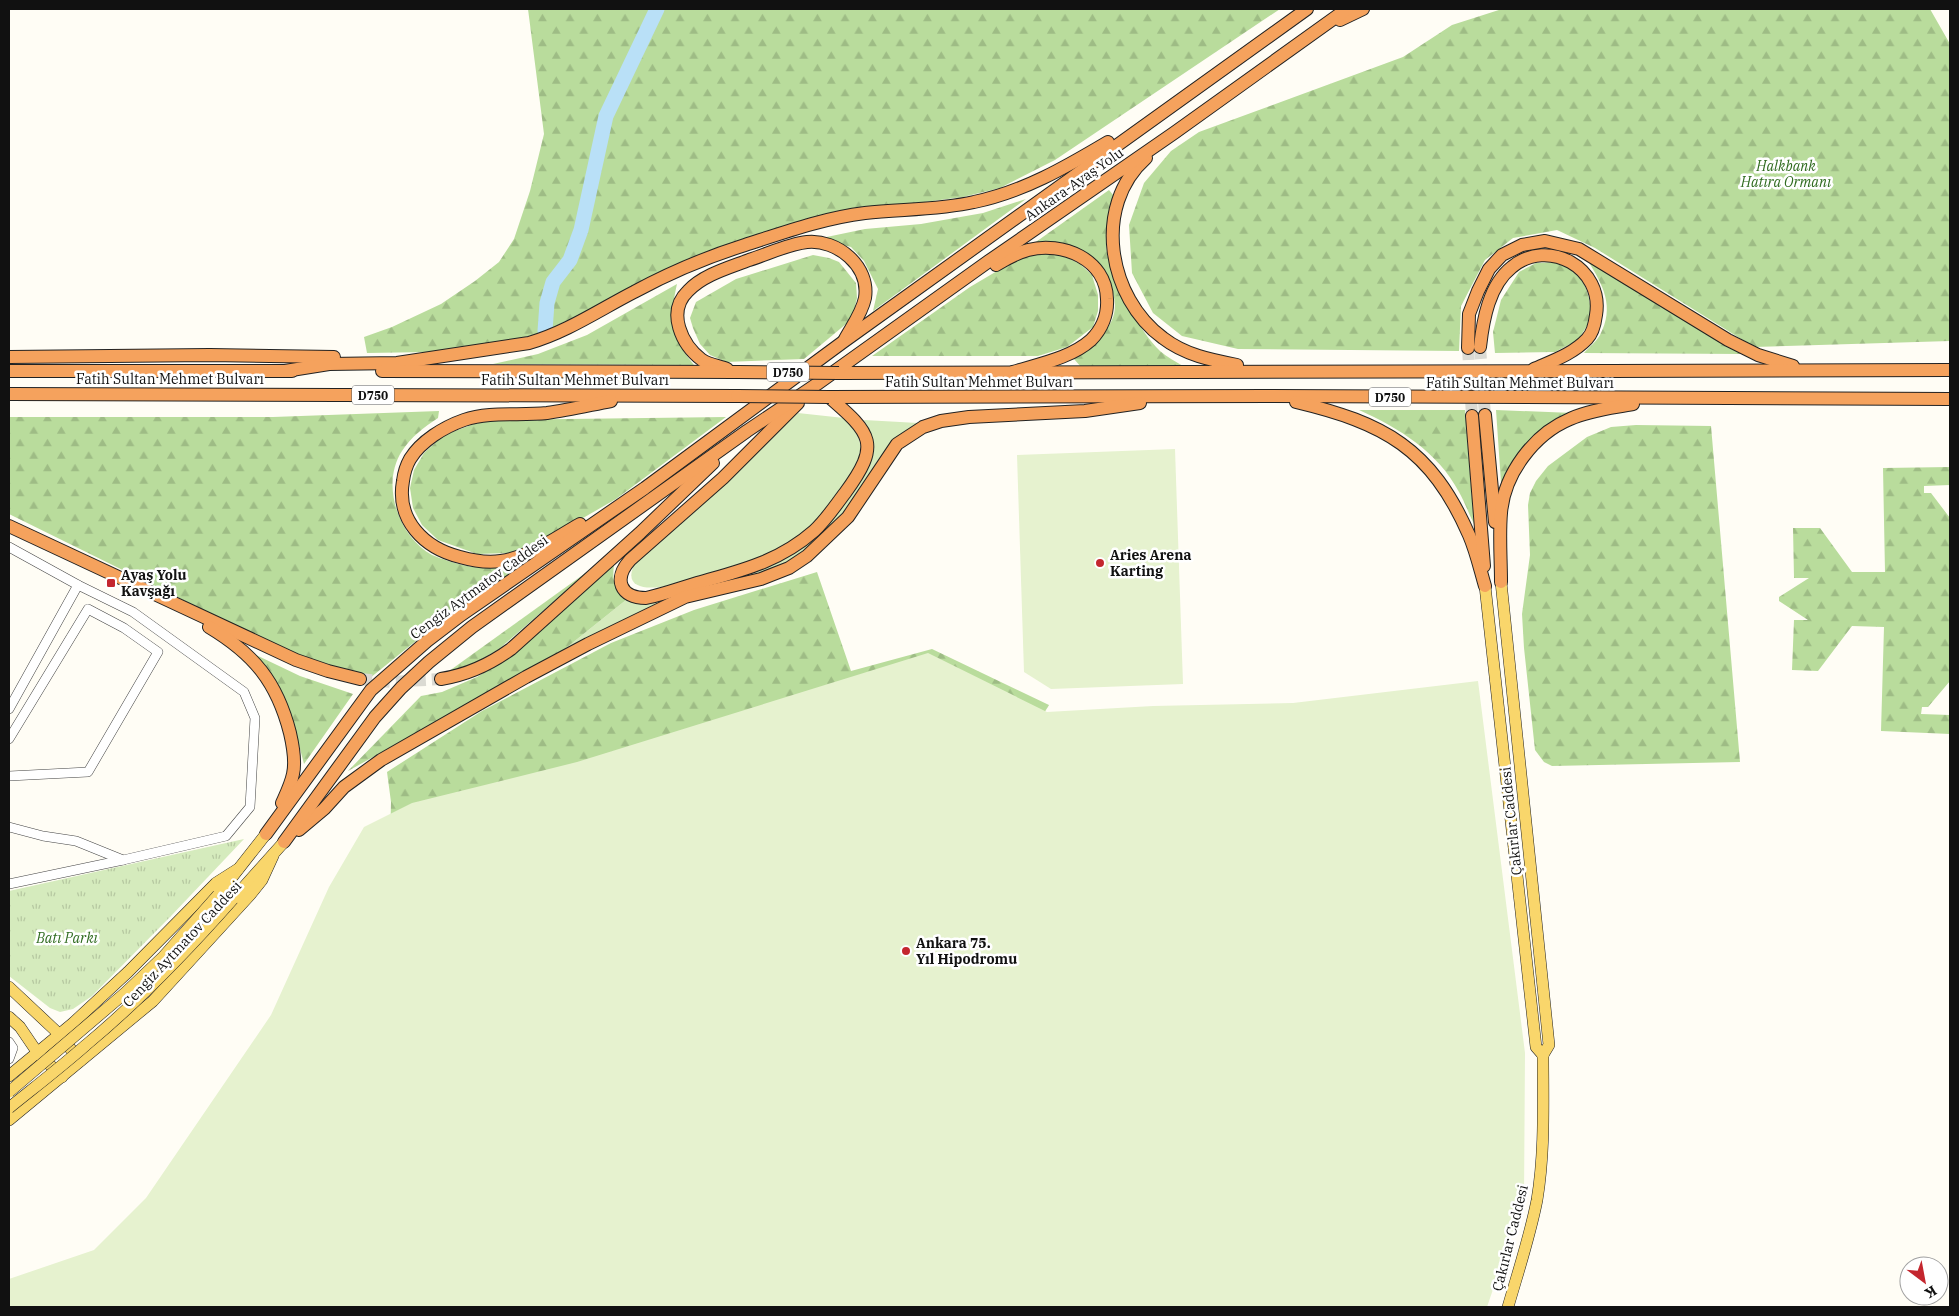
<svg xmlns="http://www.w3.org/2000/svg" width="1959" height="1316" font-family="'IBM Plex Serif',serif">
<defs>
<pattern id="forest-firs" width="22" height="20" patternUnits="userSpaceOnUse" patternTransform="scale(1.25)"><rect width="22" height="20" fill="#b9dc9c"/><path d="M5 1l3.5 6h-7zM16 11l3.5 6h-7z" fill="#9ebc85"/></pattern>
<pattern id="park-tufts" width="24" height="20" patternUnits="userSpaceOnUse" patternTransform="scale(1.25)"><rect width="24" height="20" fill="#d5ebbd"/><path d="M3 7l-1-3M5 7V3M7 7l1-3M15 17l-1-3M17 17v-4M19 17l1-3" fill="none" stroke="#b6c8a1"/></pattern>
</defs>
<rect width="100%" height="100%" fill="#fffdf5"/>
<!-- grass -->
<g fill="#d5ebbd">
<path d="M 798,413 L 844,418 L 855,428 L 862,449 L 856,469 L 832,502 L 811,526 L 786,546 L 763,558 L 666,586 C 645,590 621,588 636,561 Z"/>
<path d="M 864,420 L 918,423 C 883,441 867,481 845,511 C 829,533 806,550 784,564 L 561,652 L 626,600 L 632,602 L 771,565 L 863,475 C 875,452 875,444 864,420 Z"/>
</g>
<!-- forest -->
<g fill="url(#forest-firs)">
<polygon points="528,9 1280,9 1055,160 1000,188 963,197 840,213 595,308 540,333 517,339 429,352 367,353 364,337 392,327 441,304 475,281 499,262 514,239 530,191 544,134"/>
<polygon points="1502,9 1930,9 1950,44 1950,341 1754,347 1595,248 1557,230 1513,238 1485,260 1461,306 1459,351 1238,349 1182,336 1153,313 1132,273 1129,225 1144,183 1171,151 1199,132 1403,57 1452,25"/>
<path d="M 1109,190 L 1114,196 C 1109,214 1104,233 1107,253 C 1112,280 1140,332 1160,351 C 1167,357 1175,361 1183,366 L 1081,367 L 1074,359 C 1104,335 1129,318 1106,277 C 1100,267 1093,257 1083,251 C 1073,244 1046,245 1033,244 Z"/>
<polygon points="1026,199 873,311 878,289 864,261 851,247 817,239 865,229 921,224 983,213"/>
<polygon points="1049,253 1066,257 1080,264 1092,275 1098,295 1098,311 1093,327 1067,347 1038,356 872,356 970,287 1014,261 1031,255"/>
<polygon points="813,255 829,258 839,262 856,283 857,298 852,319 804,359 726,362 710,355 700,344 693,328 690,318 696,302 736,279"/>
<path d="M 1588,261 L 1742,354 L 1584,353 C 1589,347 1596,342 1600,335 C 1615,307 1603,285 1588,261 Z"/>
<path d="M 1559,262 C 1586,279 1588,287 1592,318 L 1578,340 L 1555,352 L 1495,353 L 1493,332 L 1501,300 L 1519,272 L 1536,263 Z"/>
<path d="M 677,284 C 669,320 670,336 694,365 L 493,364 L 538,354 L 587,335 Z"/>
<path d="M 1359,410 L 1465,410 L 1474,524 C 1469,514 1465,503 1459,492 C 1438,452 1399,428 1359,410 Z"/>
<polygon points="1496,410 1573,413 1549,427 1502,497"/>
<path d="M 439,411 L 438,418 C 424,427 411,437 402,451 C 380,485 399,537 432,555 C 441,559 463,566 473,567 C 485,568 499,566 511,565 L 516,571 L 432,628 L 370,678 L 287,651 L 9,514 L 9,417 L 273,417 Z"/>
<polygon points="726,417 616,499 557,533 512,553 477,554 438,540 422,525 413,508 410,488 414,470 424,453 444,435 474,424 494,420"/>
<polygon points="1636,425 1711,426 1740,762 1552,766 1544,762 1535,750 1524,648 1522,614 1530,555 1528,505 1530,493 1536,481 1548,466 1587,437 1611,427"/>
<polygon points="1950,467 1950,485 1924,486 1924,493 1931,493 1950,518 1950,681 1928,707 1922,707 1921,714 1950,715 1950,734 1881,731 1884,627 1852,626 1818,671 1792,670 1794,620 1808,620 1779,601 1779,597 1809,578 1794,578 1793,528 1820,528 1852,572 1885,572 1883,468"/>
<path d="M 614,565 C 612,581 614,589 626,600 L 561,652 L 348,771 L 421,696 L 442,692 L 477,677 L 509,657 Z"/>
<polygon points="591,569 499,649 472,665 445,674"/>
<polygon points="817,572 851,671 932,649 1049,705 1008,772 390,846 391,802 387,772 482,711 611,643 694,610"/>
<polygon points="254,654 300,676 353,694 304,764 293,722"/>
</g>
<!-- park -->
<polygon fill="url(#park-tufts)" points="244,839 171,916 92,996 73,1009 60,1012 50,1008 9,976 9,891"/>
<!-- pitch -->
<g fill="#e6f2cf">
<polygon points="1175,449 1183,684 1051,689 1024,672 1017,455"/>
<polygon points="928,653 1047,712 1153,706 1293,703 1478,681 1525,1053 1524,1198 1487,1307 9,1307 9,1279 94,1250 146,1198 271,1015 329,887 364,827 412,803 577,762"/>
</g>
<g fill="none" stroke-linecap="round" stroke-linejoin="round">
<!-- river -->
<polyline stroke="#b9e0f7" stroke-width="15" points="545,331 547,303 553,282 570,260 581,230 606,116 657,9"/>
<!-- highway-tunnel -->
<g stroke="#dbdad3" stroke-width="12" stroke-dasharray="12 6" stroke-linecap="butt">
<polyline points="1480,347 1485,415"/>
<polyline points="1468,348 1472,416"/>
<polyline points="360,679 391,682 441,679"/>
</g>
<defs>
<g id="minor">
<polyline points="9,547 78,585 133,612 244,692 255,718 250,807 226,836 123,860 76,841 43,836 9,827"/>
<polyline points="9,709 78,585"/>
<polyline points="9,739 88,609 124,628 158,652 88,772 9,776"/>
<polyline points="9,884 123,860"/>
<polyline points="9,1042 13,1048 9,1059"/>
</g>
<g id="major">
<polyline points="1485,586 1536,1047 1543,1055 1549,1045 1501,582"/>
<polyline points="218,895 266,834"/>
<polyline points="233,899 284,842"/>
<polyline points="9,987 59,1034 80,1061"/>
<polyline points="9,1017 20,1027 37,1052 62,1077"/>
<polyline points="9,1076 72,1024 128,972 216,883 238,869"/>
<polyline points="9,1120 153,1001 250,895 262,880 273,856"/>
<path d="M 1508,1307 C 1518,1272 1530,1236 1537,1200 C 1545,1152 1543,1103 1543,1055"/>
</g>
<g id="highway">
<polyline points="1340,20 1363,9"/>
<path d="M 1146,158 C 1092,206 1108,298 1163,338 C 1185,355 1211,360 1237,365"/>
<path d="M 996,265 C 1006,259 1017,253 1028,250 C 1062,241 1106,259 1107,299 C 1108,314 1102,329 1091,340 C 1071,358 1039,364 1013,372"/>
<path d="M 1480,347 C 1483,320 1489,285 1512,267 C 1548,237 1604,268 1596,315 C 1595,323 1593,333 1587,339 C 1573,354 1552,361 1534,369"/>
<polyline points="1468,348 1469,314 1478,291 1489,269 1502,255 1522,245 1545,241 1579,249 1728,340 1758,355 1793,366"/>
<polyline points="9,357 210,355 334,357"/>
<path d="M 727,369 C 720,366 709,365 702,360 C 682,345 666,312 688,291 C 703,275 728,268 749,260 C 768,254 788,244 807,242 C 837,239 870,266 865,298 C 862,313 852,326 845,339"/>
<polyline points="9,371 292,371"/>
<path d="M 285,371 L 329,364 L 397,363 L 529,343 C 567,332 599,310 634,292 C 669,273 707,257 745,245 C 785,232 824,218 865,213 C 901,209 939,210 974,202 C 1023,192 1066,167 1108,142"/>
<polyline points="382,371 737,372"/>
<polyline points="839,373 1950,370"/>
<polyline points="9,394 737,396"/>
<polyline points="829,397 1274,396 1950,399"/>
<path d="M 1296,402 C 1384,423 1431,448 1469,535 C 1476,551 1480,569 1485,586"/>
<path d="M 798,403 L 723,478 L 630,560 C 613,579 620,598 646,598 C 665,594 683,587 701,582 C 743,570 780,561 814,531 C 826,520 835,506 845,493 C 881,444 872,434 829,397"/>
<polyline points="1485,415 1495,522"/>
<polyline points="1472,416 1484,566"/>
<path d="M 580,524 C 555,538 530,557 501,561 C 487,563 474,561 460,557 C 424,548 396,520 403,481 C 404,473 406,466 410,459 C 421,441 444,427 464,420 C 490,411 520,416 547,413 C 569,410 590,405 611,401"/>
<polyline points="9,526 296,660 328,671 360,679"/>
<path d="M 1501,582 C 1501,559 1499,536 1501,513 C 1504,474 1534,434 1570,419 C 1590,410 1612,408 1633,404"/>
<path d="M 209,627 C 254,654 277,682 290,733 C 293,746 296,761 293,774 C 291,784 286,794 282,803"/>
<path d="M 441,679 C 467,675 489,665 511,649 L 640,533 L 713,463"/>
<polyline points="299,830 324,809 344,787 381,760 526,677 588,644 685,597 761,579 789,568 807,556 848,517 897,444 923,427 941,421 969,417 1085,411 1140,403"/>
<polyline points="266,834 371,690 427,641 461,615 645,488 843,342 1307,9"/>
<polyline points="284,842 375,717 401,688 429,662 472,627 747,431 817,384 989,261 1174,133 1347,9"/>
</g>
</defs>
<!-- minor casing -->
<use href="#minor" stroke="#444" stroke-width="10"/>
<!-- major casing -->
<use href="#major" stroke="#222" stroke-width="12"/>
<!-- highway casing -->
<use href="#highway" stroke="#222" stroke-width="14"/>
<!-- minor -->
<use href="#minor" stroke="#fff" stroke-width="9"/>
<!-- major -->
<use href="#major" stroke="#f9d66b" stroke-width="11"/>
<!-- highway -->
<use href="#highway" stroke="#f5a25d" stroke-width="12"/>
<defs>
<g id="major-bridge">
<polyline points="9,1092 125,993 164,956 218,895"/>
<path d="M 9,1108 C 35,1087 61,1067 86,1045 C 139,1001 187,951 233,899"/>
</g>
<g id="highway-bridge">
<polyline points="737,372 839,373"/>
<polyline points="737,396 829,397"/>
</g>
</defs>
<!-- major-bridge casing -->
<use href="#major-bridge" stroke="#222" stroke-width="12" stroke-linecap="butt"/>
<!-- highway-bridge casing -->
<use href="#highway-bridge" stroke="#222" stroke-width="14" stroke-linecap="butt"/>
<!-- major-bridge -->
<use href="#major-bridge" stroke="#f9d66b" stroke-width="11"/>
<!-- highway-bridge -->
<use href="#highway-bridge" stroke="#f5a25d" stroke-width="12"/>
</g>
<!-- markers -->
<g fill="#c4262e" stroke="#fff" stroke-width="2">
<circle cx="1100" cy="563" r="5"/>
<rect x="106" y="578" width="10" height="10" rx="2.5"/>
<circle cx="906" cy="951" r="5"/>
</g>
<g text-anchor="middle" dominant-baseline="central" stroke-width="5" stroke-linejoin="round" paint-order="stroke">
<!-- shield labels -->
<g fill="#fff" stroke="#585858" stroke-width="1">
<rect x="767" y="362.5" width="42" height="19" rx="4"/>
<rect x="352" y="385.5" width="42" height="19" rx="4"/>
<rect x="1369" y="387.5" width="42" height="19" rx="4"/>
</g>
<g font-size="12" font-weight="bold" fill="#111">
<text x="788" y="372">D750</text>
<text x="373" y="395">D750</text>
<text x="1390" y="397">D750</text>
</g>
<!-- park labels -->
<g font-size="14" font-style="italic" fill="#2f6b1f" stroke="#fff">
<text x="1786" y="166">Halkbank<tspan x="1786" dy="16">Hatıra Ormanı</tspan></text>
<text x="67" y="938">Batı Parkı</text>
</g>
<!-- street labels -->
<g font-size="14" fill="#111" stroke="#fff">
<text transform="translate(1074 184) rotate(-35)">Ankara-Ayaş Yolu</text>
<text x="170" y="379">Fatih Sultan Mehmet Bulvarı</text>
<text x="575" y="380">Fatih Sultan Mehmet Bulvarı</text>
<text x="979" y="382">Fatih Sultan Mehmet Bulvarı</text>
<text x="1520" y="383">Fatih Sultan Mehmet Bulvarı</text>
<text transform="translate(479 587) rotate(-36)">Cengiz Aytmatov Caddesi</text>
<text transform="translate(1511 821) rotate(-96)">Çakırlar Caddesi</text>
<text transform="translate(182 944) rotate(-47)">Cengiz Aytmatov Caddesi</text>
<text transform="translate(1510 1238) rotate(-76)">Çakırlar Caddesi</text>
</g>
<!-- poi labels -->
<g font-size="14" font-weight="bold" fill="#111" stroke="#fff" text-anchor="start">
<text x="1110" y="555">Aries Arena<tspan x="1110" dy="16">Karting</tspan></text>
<text x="121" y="575">Ayaş Yolu<tspan x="121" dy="16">Kavşağı</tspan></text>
<text x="916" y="943">Ankara 75.<tspan x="916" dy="16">Yıl Hipodromu</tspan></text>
</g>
</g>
<!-- border -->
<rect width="1959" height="1316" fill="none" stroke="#111111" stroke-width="20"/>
<!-- north arrow -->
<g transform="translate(1924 1281) rotate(148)"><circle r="24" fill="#ffffff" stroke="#a0a0a0"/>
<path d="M0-4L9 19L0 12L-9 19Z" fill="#c4262e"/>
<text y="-8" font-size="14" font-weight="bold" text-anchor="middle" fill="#111111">K</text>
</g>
</svg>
